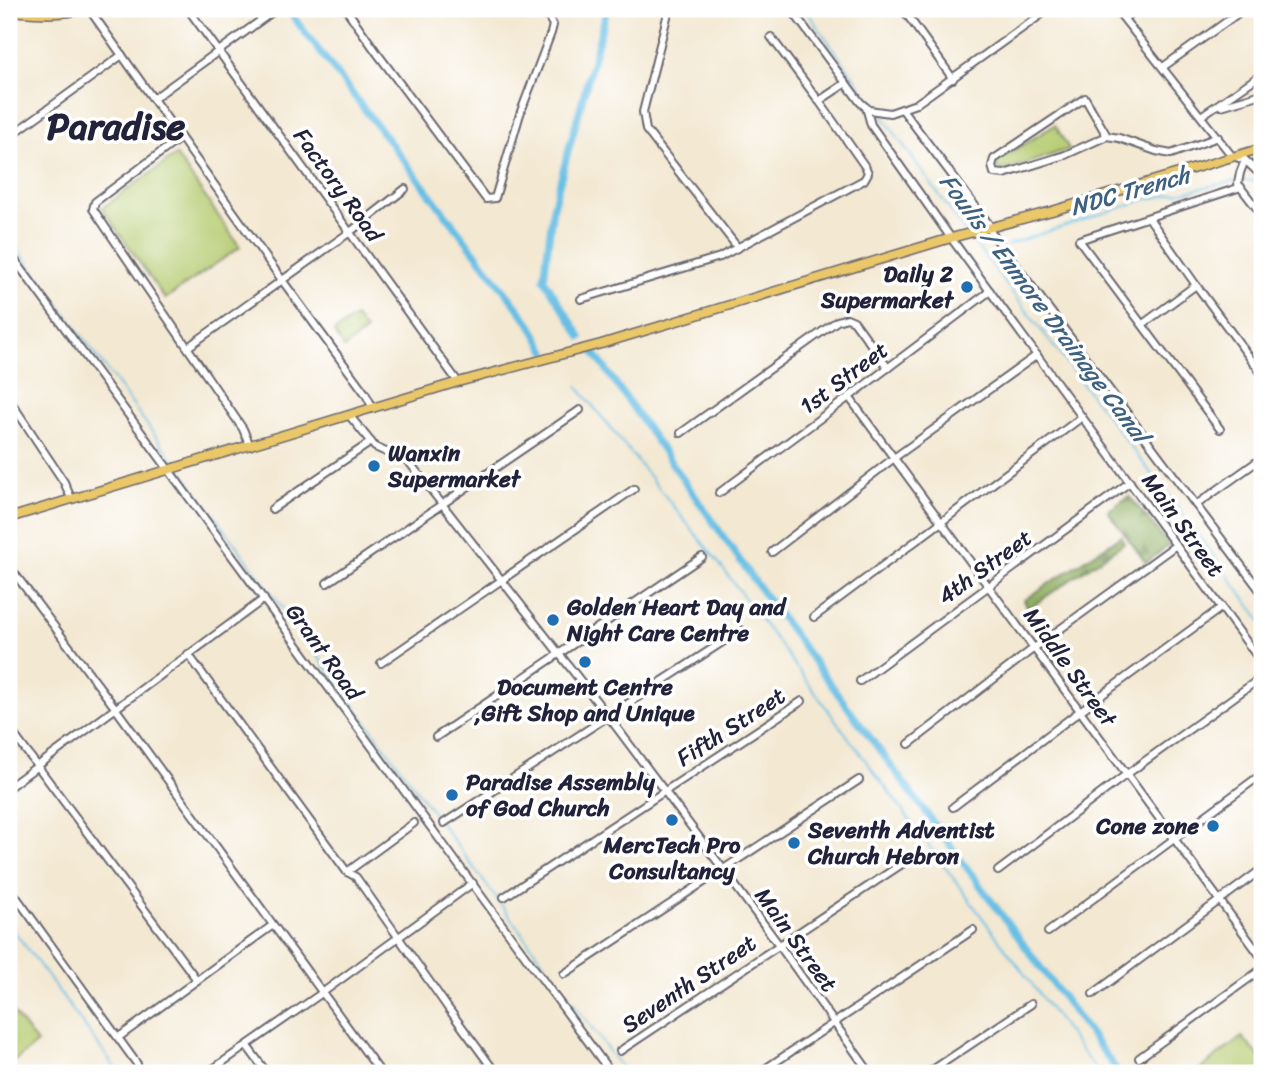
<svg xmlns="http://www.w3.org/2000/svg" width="1271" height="1082" font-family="Sriracha,sans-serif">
<defs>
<pattern id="forest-firs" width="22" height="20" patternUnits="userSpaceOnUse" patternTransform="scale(1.75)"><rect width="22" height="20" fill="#90af62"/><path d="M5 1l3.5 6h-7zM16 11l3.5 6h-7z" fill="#758e52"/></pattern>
<pattern id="garden-dots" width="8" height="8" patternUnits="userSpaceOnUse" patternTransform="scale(1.75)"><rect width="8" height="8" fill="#b5cb6f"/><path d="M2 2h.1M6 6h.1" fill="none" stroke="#9bae61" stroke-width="1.8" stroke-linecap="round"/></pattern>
</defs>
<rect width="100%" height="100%" fill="#fff"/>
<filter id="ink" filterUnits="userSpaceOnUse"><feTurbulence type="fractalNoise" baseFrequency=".0143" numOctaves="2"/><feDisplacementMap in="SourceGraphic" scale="14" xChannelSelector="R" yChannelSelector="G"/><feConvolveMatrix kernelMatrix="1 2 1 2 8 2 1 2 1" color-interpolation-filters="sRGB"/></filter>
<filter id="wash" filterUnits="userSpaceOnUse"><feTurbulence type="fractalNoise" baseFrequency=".00686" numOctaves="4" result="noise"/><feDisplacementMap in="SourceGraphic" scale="28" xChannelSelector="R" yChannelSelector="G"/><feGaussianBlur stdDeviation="1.57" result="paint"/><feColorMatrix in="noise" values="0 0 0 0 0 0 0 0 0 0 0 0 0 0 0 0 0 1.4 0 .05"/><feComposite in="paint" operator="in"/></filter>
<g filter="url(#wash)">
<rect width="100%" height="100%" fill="#f3e8d2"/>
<!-- forest -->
<g fill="url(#forest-firs)" stroke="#59684e" stroke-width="2">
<polygon points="1129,496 1169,545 1146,563 1108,511"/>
<polygon points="1121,536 1124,543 1028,609 1024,600"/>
</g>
<!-- park -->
<g fill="#b5cb6f" stroke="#6c7655" stroke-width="2">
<polygon points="1055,125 1069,149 1003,171 999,170 996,164 997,161"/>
<polygon points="176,155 240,247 165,299 102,208"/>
<polygon points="9,1007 37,1043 9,1065"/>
<polygon points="1242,1037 1261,1058 1262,1058 1262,1073 1195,1073"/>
</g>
<!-- garden -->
<polygon fill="url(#garden-dots)" stroke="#6c7655" stroke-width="2" points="355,317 366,331 344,348 334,332"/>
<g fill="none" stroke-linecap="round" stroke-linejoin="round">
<!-- stream -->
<g stroke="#68bfe5" stroke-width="2">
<polyline points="805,9 877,109"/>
<polyline points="881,114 965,231"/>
<polyline points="1240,181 1255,181 1262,186"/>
<polyline points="969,236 1187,520 1262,622"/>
<polyline points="9,237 176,464"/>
<polyline points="1007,245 1144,200 1235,181"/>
<polyline points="577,386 718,562 1098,1073"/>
<polyline points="180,469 625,1073"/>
<polyline points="9,924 119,1073"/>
</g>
<!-- canal -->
<g stroke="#68bfe5" stroke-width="7">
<polyline points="287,9 531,325 546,351"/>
<polyline points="581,337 544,279 553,207 607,9"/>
<polyline points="593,351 763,593 1119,1073"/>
</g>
</g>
</g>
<g filter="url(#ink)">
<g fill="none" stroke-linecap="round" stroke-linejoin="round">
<defs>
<g id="minor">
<polyline points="89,9 282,280 365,393 373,408"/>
<polyline points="188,9 458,382"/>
<polyline points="346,9 377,53 486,199 495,198 520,114 551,33 553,25 544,9"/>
<polyline points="669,9 643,112 646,130 738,248"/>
<polyline points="791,9 860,102 869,110 890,113 916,104 1049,9"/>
<polyline points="903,9 953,79"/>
<polyline points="1116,9 1232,156 1245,160 1262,176"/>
<polyline points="1124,18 1137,9"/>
<polyline points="771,37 819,101"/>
<polyline points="1163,67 1244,9"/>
<polyline points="153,99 275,10"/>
<polyline points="1221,106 1262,94"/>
<polyline points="866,107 871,125 951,238 1262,663"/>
<polyline points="902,109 991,227"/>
<polyline points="1201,116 1262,74"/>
<polyline points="1107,136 1085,98 994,159 992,166 994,173 1004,174 1065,155 1107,136 1119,138 1156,151 1171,154 1218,137"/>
<polyline points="9,137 122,55"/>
<polyline points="180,138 95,202 93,209 243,429 250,446"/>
<polyline points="1245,160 1240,173 1238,184 1262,215"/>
<polyline points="1149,218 1196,285 1262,374"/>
<polyline points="988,228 1262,593"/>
<polyline points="9,252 611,1073"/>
<polyline points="581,299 720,257 864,180 868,173 866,168 819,101 846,83"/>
<polyline points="1143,324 1196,285"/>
<polyline points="188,347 350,232 405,189"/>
<polyline points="849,397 1262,958"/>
<polyline points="9,399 64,482 71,498"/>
<polyline points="349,415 375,447 386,452 398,455 409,462 442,504 608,716 723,869 779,945 870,1073"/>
<polyline points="1220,429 1079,240 1241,187"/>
<polyline points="681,433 837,321 847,318 854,321 888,368"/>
<polyline points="719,493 849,397 990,291"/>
<polyline points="1196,505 1262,458"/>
<polyline points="272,509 371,442"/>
<polyline points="772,552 894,458 1037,355"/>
<polyline points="9,566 116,709 381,1073"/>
<polyline points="327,583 580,410"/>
<polyline points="814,617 1082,417"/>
<polyline points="188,654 347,872 356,877 448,1008 496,1073"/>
<polyline points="381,663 634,489"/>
<polyline points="860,681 1130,482"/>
<polyline points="9,728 197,980"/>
<polyline points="436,737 702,557"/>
<polyline points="909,744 1034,648 1176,545"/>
<polyline points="9,787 264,599"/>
<polyline points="953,807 1080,711 1222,607"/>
<polyline points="444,823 741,630"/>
<polyline points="998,871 1127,774 1262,677"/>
<polyline points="347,872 414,823"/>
<polyline points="9,887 137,1064 138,1068 137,1073"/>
<polyline points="504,897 802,701"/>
<polyline points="1048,932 1262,774"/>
<polyline points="564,974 859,780"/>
<polyline points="1093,994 1262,869"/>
<polyline points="119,1037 273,925"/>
<polyline points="247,1046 267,1073"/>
<polyline points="620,1051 917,854"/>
<polyline points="1139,1058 1262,969"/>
<polyline points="207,1073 322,993 473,883"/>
<polyline points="759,1073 973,930"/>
<polyline points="928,1073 1031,1004"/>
</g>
<g id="major">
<path d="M 9,11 C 33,13 60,16 84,9"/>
<polyline points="9,518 458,382 601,344 951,238 1052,211 1262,148"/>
</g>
</defs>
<!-- minor casing -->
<use href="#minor" stroke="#6b6770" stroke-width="10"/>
<!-- major casing -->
<use href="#major" stroke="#6b6770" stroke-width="11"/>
<!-- minor -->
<use href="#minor" stroke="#fff" stroke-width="6"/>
<!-- major -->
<use href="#major" stroke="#eac769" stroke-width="8"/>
</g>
</g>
<!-- markers -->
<g fill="#1f6fb2" stroke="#fff" stroke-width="2.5">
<circle cx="967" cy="287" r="7"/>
<circle cx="374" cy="466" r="7"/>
<circle cx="553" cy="620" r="7"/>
<circle cx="585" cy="662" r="7"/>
<circle cx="452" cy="795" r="7"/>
<circle cx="672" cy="820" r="7"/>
<circle cx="1213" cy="826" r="7"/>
<circle cx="794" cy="843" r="7"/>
</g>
<g text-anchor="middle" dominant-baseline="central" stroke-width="7" stroke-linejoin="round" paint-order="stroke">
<!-- street labels -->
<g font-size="23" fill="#22223b" stroke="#fff">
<text transform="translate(338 185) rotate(54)">Factory Road</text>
<text transform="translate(844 378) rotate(-37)">1st Street</text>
<text transform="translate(1183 525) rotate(54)">Main Street</text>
<text transform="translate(985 567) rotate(-36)">4th Street</text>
<text transform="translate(324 652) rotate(54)">Grant Road</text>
<text transform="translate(1070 667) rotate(54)">Middle Street</text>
<text transform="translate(731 727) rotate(-33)">Fifth Street</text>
<text transform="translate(796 940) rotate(54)">Main Street</text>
<text transform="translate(689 984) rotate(-34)">Seventh Street</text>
</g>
<!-- poi labels -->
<g font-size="23" font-weight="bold" fill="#22223b" stroke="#fff" text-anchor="start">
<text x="953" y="274" text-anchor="end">Daily 2<tspan x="953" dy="26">Supermarket</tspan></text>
<text x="388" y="453">Wanxin<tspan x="388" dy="26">Supermarket</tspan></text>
<text x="567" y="607">Golden Heart Day and<tspan x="567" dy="26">Night Care Centre</tspan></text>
<text x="585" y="687" text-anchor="middle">Document Centre<tspan x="585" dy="26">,Gift Shop and Unique</tspan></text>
<text x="466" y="782">Paradise Assembly<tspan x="466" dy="26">of God Church</tspan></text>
<text x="1199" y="826" text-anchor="end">Cone zone</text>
<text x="808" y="830">Seventh Adventist<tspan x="808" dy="26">Church Hebron</tspan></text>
<text x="672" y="845" text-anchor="middle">MercTech Pro<tspan x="672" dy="26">Consultancy</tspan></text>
</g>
<!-- water labels -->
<g font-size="24" font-style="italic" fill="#3e617f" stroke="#fff">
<text transform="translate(1130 191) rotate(-16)">NDC Trench</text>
<text transform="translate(1044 308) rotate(53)">Foulis / Enmore Drainage Canal</text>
</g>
<!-- town labels -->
<g font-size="37" font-weight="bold" fill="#22223b" stroke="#fff">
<text x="116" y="126">Paradise</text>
</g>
</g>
<!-- margin -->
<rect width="1271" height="1082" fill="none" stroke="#fff" stroke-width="35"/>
</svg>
